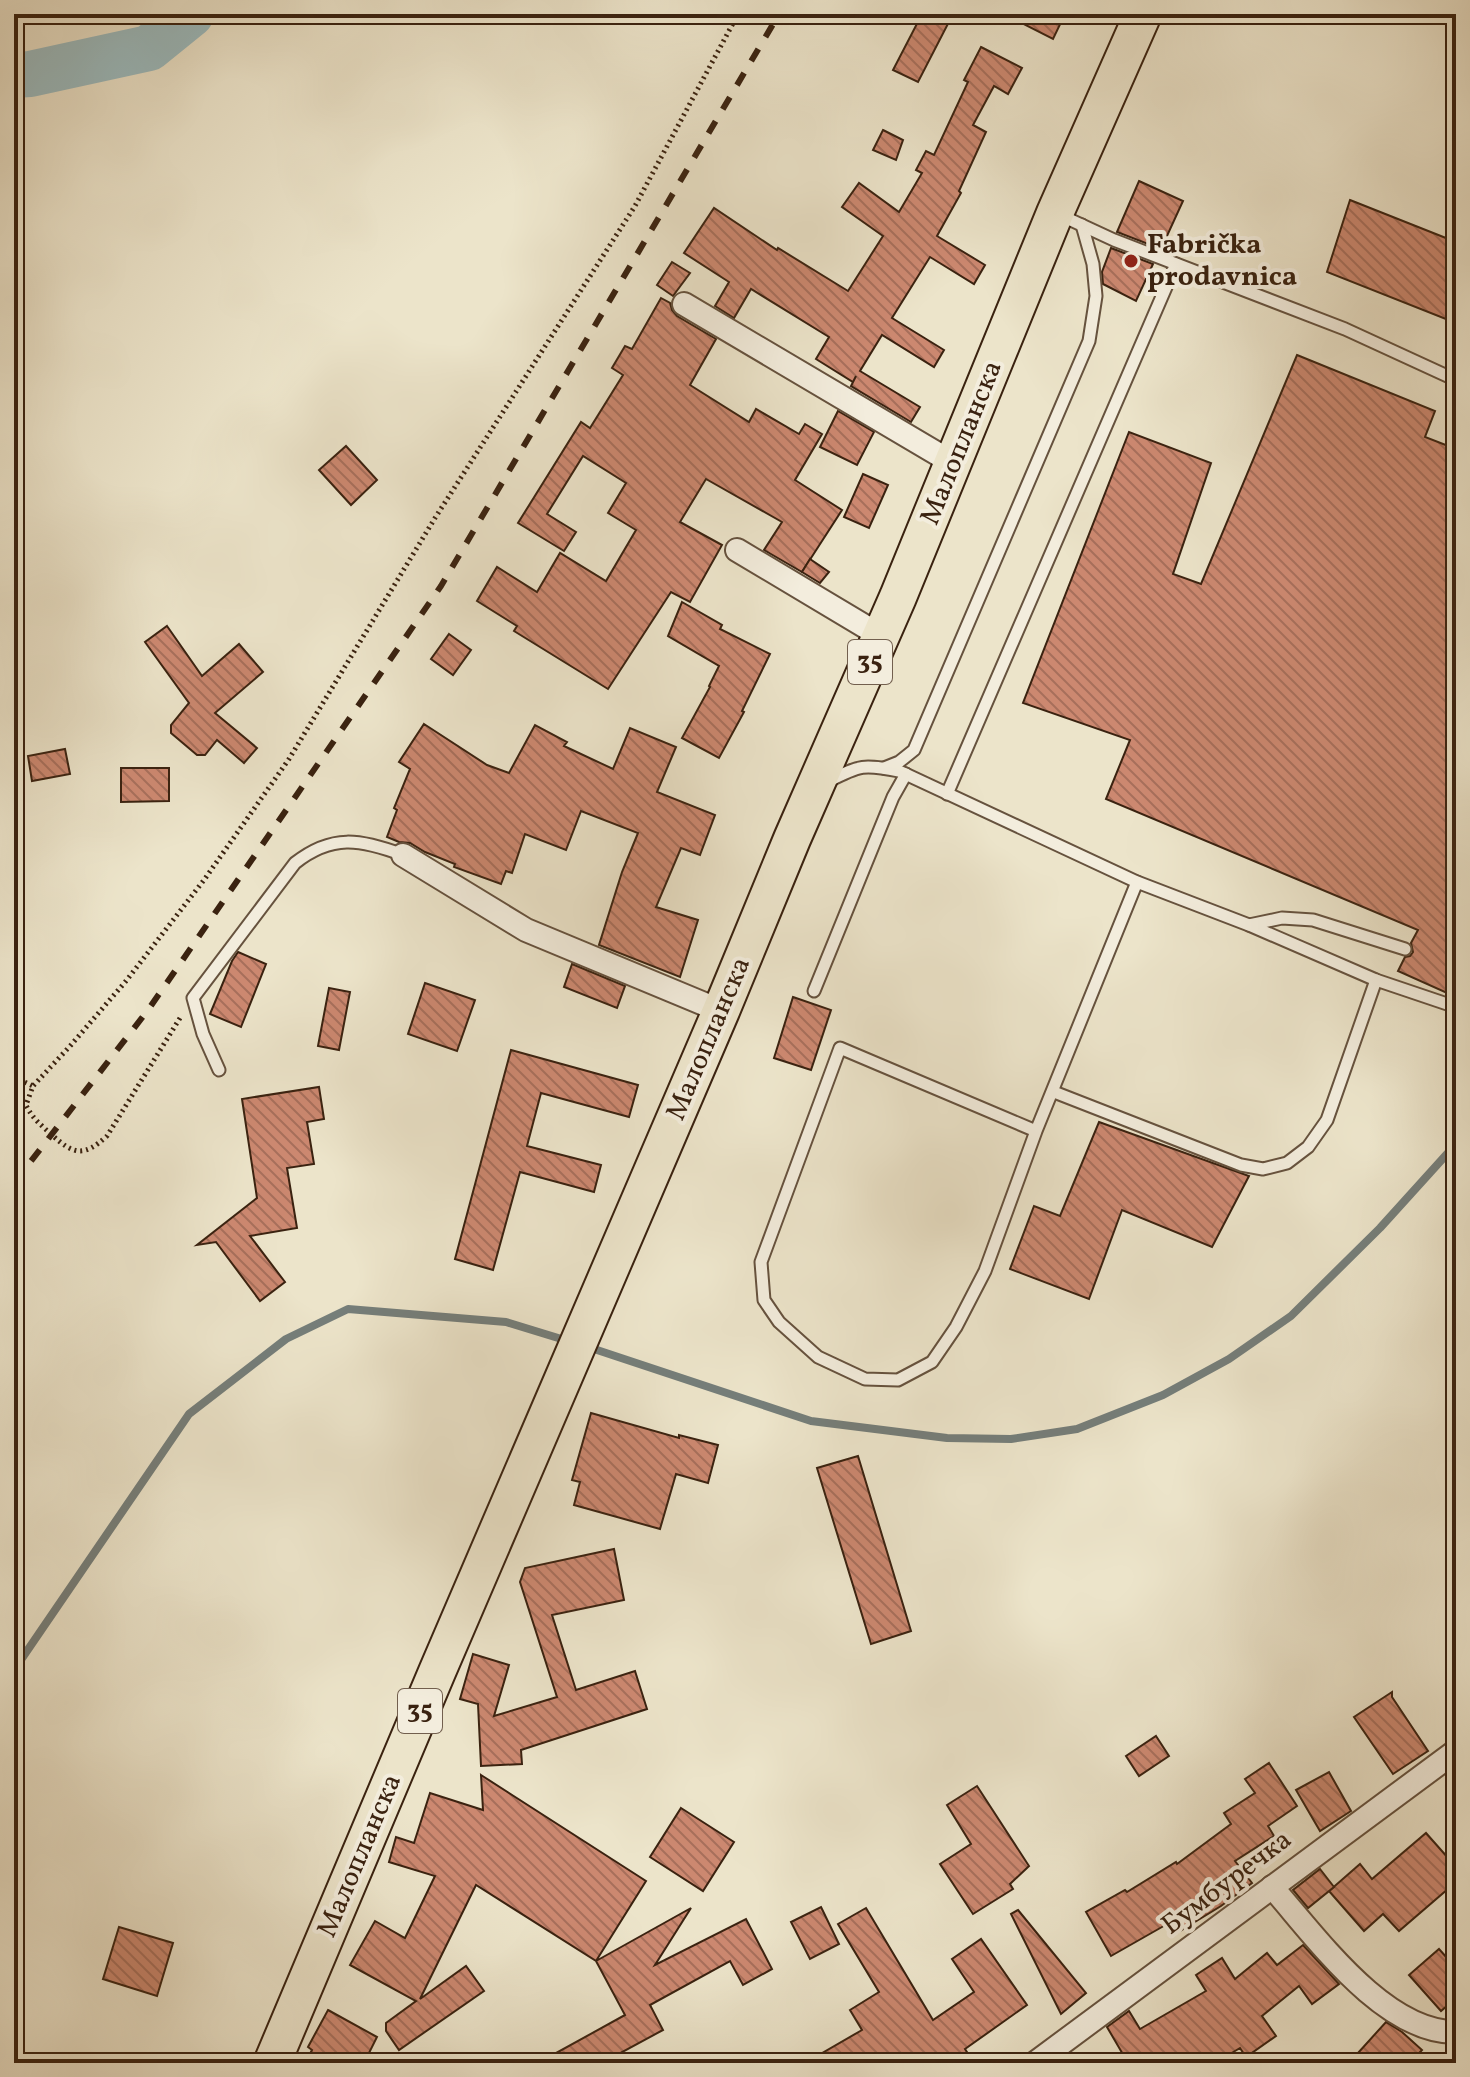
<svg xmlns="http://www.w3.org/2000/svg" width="1470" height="2077" font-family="Vollkorn,serif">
<defs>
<pattern id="building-back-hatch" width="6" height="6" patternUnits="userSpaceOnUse" patternTransform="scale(2)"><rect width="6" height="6" fill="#cc8870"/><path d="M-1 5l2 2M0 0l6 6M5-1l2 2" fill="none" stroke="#a76f5b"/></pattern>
</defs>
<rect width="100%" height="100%" fill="#ece4ca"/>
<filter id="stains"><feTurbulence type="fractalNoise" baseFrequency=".0025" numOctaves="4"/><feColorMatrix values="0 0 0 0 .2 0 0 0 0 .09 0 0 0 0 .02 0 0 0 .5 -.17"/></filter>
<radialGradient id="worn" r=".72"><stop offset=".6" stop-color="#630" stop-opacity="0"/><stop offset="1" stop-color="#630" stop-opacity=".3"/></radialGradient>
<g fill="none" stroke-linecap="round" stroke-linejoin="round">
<!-- stream -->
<g stroke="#757e7a" stroke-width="8">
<polyline points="585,1346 811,1421 947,1438 1011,1439 1077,1429 1163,1395 1229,1359 1291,1316 1380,1228 1456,1144"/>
<polyline points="14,1670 189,1414 286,1339 348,1309 506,1322 568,1341"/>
</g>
<!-- river -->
<polyline stroke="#9cbcc0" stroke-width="46" points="14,75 30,74 149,48 191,14"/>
</g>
<!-- building -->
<g fill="url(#building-back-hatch)" stroke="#3a2210" stroke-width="2">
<polygon points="922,14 953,14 918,82 893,70"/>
<polygon points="1004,14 1065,14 1053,39"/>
<polygon points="981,47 1022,68 1008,94 994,86 973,125 986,132 959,191 961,193 937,236 985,265 974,284 930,257 892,318 944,350 934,367 882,335 860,371 920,407 911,422 851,386 856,376 853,382 816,359 829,337 751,289 734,318 715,306 729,282 684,253 714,208 777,250 778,248 848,291 883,236 842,207 859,183 899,212 922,173 916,170 926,151 934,155 968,82 964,80"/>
<polygon points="883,130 903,140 896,160 873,150"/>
<polygon points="1139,181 1183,201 1161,249 1117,232"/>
<polygon points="1350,200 1456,242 1456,323 1327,272"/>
<polygon points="1111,248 1153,264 1136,301 1103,284 1102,272"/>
<polygon points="672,262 690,273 673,296 657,285"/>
<polygon points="661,298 670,303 672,310 677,316 716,339 690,385 749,422 756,409 799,434 805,424 822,434 795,480 842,510 802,572 764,550 782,522 706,479 680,522 722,545 690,602 671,592 608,689 514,631 517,626 477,601 497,567 537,592 560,553 606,581 636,530 608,513 626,483 583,456 547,514 576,532 564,551 518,523 581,422 590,428 623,375 612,368 625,346 632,349"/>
<polygon points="1297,355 1435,411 1425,437 1456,449 1456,997 1398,971 1405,957 1410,956 1413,952 1411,943 1418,930 1106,799 1130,740 1023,703 1129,432 1211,463 1173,574 1201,584"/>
<polygon points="838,411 874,432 857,465 820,447"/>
<polygon points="346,446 377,480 351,505 319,470"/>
<polygon points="863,474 888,485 869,528 844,517"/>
<polygon points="810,559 829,572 820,583 802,572"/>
<polygon points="682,602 722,625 720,629 770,654 742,711 744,712 719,758 682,738 710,687 709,686 719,666 668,636"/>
<polygon points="167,626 202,676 239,644 263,672 215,713 257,748 244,763 217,740 205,755 197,755 171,733 171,725 189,703 145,642"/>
<polygon points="449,634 471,650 453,675 431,659"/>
<polygon points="424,724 487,765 509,773 535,725 567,742 564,746 613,769 630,728 676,747 657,792 715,815 700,855 681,848 656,907 698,920 680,977 599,945 622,872 638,833 581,811 566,850 525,834 512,873 506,871 501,884 454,867 455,864 425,852 410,843 399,842 387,837 397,810 394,808 410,769 399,762"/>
<polygon points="65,749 70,774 32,781 28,756"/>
<polygon points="121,768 169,768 169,801 121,802"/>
<polygon points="238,952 266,964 241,1027 210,1014 232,961"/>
<polygon points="572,964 625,986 617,1008 564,987"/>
<polygon points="425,983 475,1000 457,1051 408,1034"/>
<polygon points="329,988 350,992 339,1050 318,1046"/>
<polygon points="793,997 831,1010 811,1070 774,1058"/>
<polygon points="511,1050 638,1085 629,1117 541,1093 527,1146 601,1165 594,1192 520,1172 493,1270 455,1259"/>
<polygon points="319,1087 324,1119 307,1122 314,1164 287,1168 297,1228 250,1236 285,1282 260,1301 216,1242 197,1245 257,1198 242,1099"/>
<polygon points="1099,1122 1249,1176 1212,1247 1122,1210 1089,1299 1010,1269 1034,1206 1060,1216"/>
<polygon points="591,1413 679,1438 679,1435 718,1445 708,1483 676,1474 660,1529 574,1505 580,1482 572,1480"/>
<polygon points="858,1456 911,1631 871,1644 817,1468"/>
<polygon points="614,1549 624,1600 552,1615 576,1690 635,1671 647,1709 521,1750 522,1764 481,1766 478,1704 460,1699 473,1654 509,1665 494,1716 557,1697 520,1582 525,1568"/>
<polygon points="1392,1692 1392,1697 1428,1751 1393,1774 1354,1717"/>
<polygon points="1156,1736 1169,1756 1139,1776 1126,1756"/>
<polygon points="1269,1763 1297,1806 1268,1826 1274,1836 1235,1861 1252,1883 1221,1906 1175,1934 1169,1923 1111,1956 1086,1912 1125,1890 1127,1892 1176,1862 1177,1864 1231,1824 1224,1813 1255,1793 1245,1779"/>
<polygon points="1329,1772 1351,1811 1320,1831 1296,1790"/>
<polygon points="481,1775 646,1881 596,1961 691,1908 655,1965 746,1919 772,1969 743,1985 730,1961 650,2005 663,2030 602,2063 538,2063 625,2015 596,1961 476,1885 420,1999 466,1966 484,1991 399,2050 386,2031 386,2023 416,2001 350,1965 375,1921 405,1938 435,1876 389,1862 396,1837 414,1843 430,1793 483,1810"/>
<polygon points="977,1786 1029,1866 1010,1884 1013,1889 973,1914 940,1864 971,1844 947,1805"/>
<polygon points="681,1808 734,1842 703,1891 650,1857"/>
<polygon points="1426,1833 1456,1867 1456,1882 1399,1931 1383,1914 1364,1931 1329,1891 1360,1864 1372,1879"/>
<polygon points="1320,1869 1334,1887 1308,1908 1293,1890"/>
<polygon points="821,1907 839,1944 810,1959 791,1922"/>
<polygon points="866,1908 933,2020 974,1992 952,1959 981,1939 1027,2005 965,2049 974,2063 805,2063 862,2030 850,2010 879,1992 838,1924"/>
<polygon points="1018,1910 1086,1993 1061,2014 1011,1914"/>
<polygon points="119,1927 173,1943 157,1996 103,1979"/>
<polygon points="1303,1945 1339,1984 1312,2004 1299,1986 1262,2016 1276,2036 1246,2057 1240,2048 1215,2063 1128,2063 1107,2027 1129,2011 1140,2029 1206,1991 1196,1975 1222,1958 1235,1979 1267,1953 1277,1965"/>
<polygon points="1439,1949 1456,1968 1456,1998 1441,2011 1409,1975"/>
<polygon points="328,2010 377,2037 364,2063 305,2063 312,2050 308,2047"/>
<polygon points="1386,2022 1402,2032 1422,2050 1410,2063 1369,2063 1358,2053"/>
</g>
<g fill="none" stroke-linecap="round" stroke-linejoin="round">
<defs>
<g id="service">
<polyline points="1060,215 1114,240 1345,329 1456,380"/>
<polyline points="884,768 899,762 914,750 1089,341 1096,296 1093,264 1082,225"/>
<path d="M 829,781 C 860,765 864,764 899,771 L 1137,882 L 1249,925 L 1376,980 L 1456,1007"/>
<polyline points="947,794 1176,264"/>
<polyline points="1249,925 1282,918 1313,920 1405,949"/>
<polyline points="814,991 893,797 906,774"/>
<path d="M 219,1070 L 203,1034 L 193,998 L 295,863 C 332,834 360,839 403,855"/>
<polyline points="1054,1092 1241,1165 1263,1169 1287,1163 1308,1147 1327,1120 1376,980"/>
<polyline points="1036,1131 840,1048 761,1262 764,1300 779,1322 818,1357 865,1379 898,1380 932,1362 956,1327 985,1271 1036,1131 1137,882"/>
</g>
<g id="minor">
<polyline points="684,304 953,463"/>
<polyline points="737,550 881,636"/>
<polyline points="403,855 526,930 721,1011"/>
<path d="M 1272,1887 C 1316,1937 1384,2033 1456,2032"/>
<polyline points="1035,2063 1456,1751"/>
</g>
<polyline id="primary" points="272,2063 437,1672 721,1011 792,839 898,597 1055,213 1143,14"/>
</defs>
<!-- service casing -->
<use href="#service" stroke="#66523e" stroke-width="15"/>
<!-- minor casing -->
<use href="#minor" stroke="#66523e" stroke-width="26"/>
<!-- primary casing -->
<use href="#primary" stroke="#3a2210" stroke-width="40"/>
<!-- path -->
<g stroke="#3a2210" stroke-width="5" stroke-dasharray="2 4" stroke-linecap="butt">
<path d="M 180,1018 L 107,1136 C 84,1157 74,1155 52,1135 C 41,1125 32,1118 26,1105 L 33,1086 L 71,1045 L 126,981 L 204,880 L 289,759 L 435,518 L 635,206 L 738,14"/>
<polyline points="14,1077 33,1086"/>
</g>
<!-- service -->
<use href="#service" stroke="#f3eddd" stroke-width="11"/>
<!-- minor -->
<use href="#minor" stroke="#f3eddd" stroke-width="22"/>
<!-- primary -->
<use href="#primary" stroke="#ece4ca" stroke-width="36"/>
<!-- rail -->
<polyline stroke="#3a2210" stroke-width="6" stroke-dasharray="14 14" stroke-linecap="butt" points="14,1183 148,1010 441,586 779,14"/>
</g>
<!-- markers -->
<circle fill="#8f2418" stroke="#f3eddd" stroke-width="3" cx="1131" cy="261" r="8"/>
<g text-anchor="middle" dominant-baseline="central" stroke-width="8" stroke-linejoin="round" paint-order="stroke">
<!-- shield labels -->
<g fill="#f3eddd" stroke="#725f4e" stroke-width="2">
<rect x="848" y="640" width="44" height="44" rx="6"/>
<rect x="398" y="1689" width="44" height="44" rx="6"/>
</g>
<g font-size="26" font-weight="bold" fill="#3a2210">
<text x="870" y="662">35</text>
<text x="420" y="1711">35</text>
</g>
<!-- poi labels -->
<g font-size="28" font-weight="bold" fill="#3a2210" stroke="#f3eddd" text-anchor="start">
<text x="1147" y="245">Fabrička<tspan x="1147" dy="32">prodavnica</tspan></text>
</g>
<!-- street labels -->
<g font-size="28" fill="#3a2210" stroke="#f3eddd">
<text transform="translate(962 443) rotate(-68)">Малопланска</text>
<text transform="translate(709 1039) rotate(-67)">Малопланска</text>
<text transform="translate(360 1856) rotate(-67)">Малопланска</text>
<text transform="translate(1227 1883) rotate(-37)">Бумбуречка</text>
</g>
</g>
<!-- margin -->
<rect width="1470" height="2077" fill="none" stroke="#ece4ca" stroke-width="48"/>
<rect x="16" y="16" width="1438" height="2045" fill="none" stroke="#3a2210" stroke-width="4"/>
<rect x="24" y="24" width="1422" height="2029" fill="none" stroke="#3a2210" stroke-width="2"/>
<rect width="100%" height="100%" filter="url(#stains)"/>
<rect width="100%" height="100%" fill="url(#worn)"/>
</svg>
